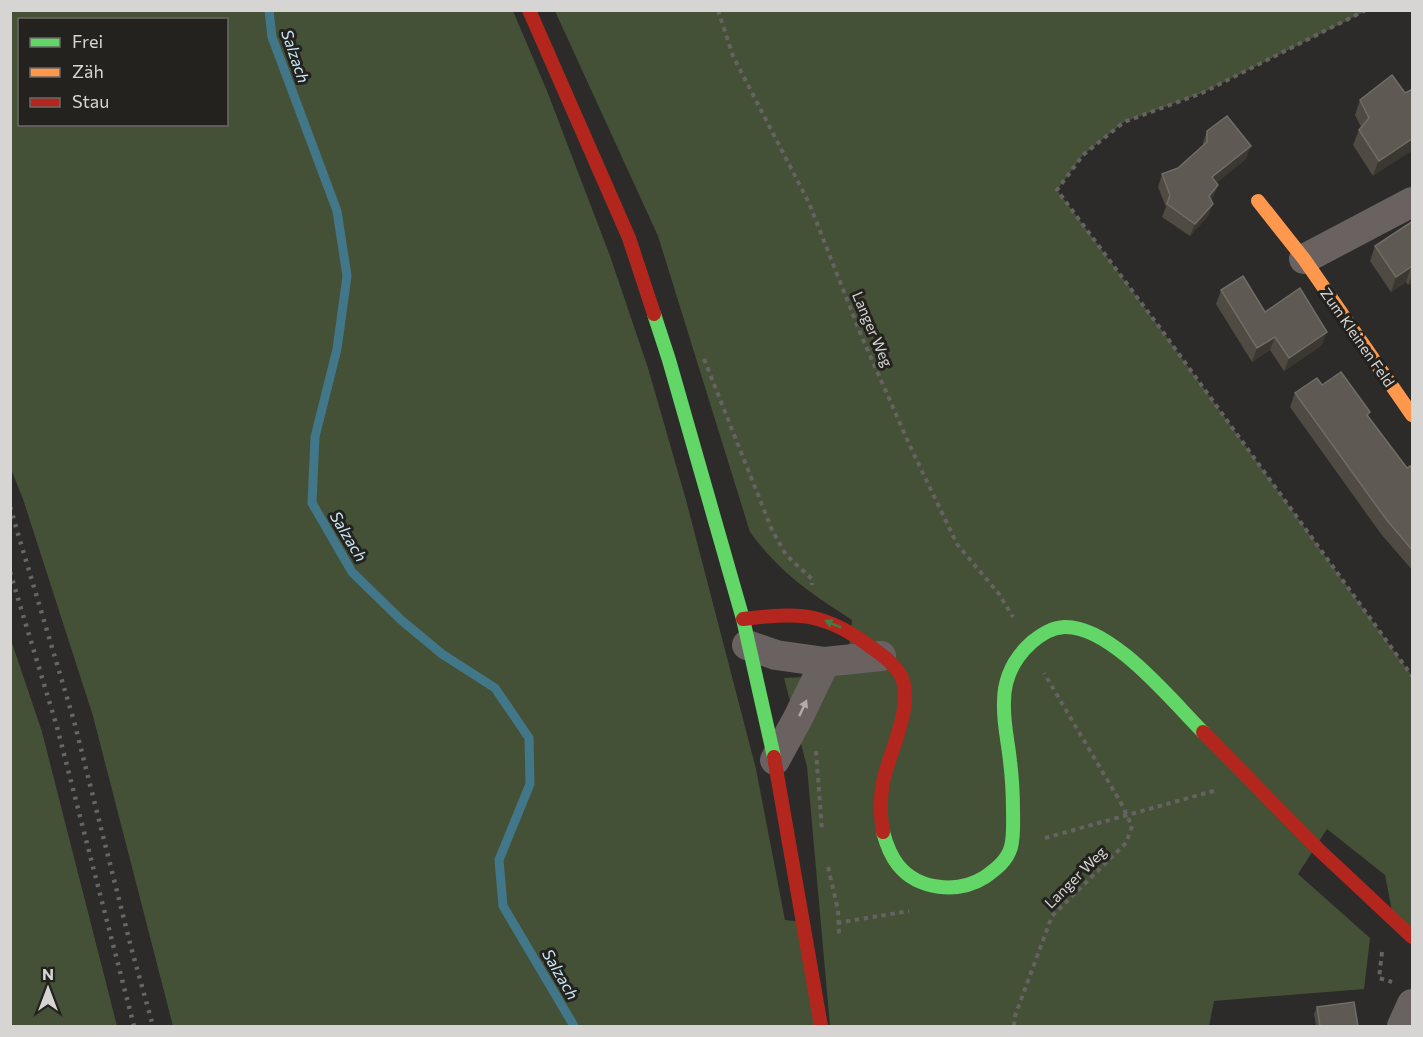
<svg xmlns="http://www.w3.org/2000/svg" width="1423" height="1037" font-family="Commissioner,sans-serif">
<rect width="100%" height="100%" fill="#2c2b2a"/>
<!-- green -->
<g fill="#445137" fill-rule="evenodd">
<path d="M 10,11 L 513,11 L 547,91 L 610,256 L 648,368 L 686,500 L 756,769 L 785,920 L 803,922 L 821,1026 L 173,1026 L 93,716 L 23,499 L 11,469 ZM 20,20 L 226,20 L 226,124 L 20,124 Z"/>
<path d="M 555,11 L 1366,11 L 1202,93 L 1124,122 L 1083,155 L 1057,190 L 1163,332 L 1412,676 L 1412,937 L 1394,921 L 1385,875 L 1327,829 L 1298,874 L 1370,938 L 1364,989 L 1214,1001 L 1209,1026 L 830,1026 L 807,767 L 784,678 L 846,675 L 852,620 C 810,593 780,573 750,532 L 658,236 Z"/>
<polygon points="10,637 42,732 117,1026 11,1026"/>
</g>
<g fill="none" stroke-linecap="round" stroke-linejoin="round">
<!-- stream -->
<polyline stroke="#42778a" stroke-width="9" points="269,10 272,37 337,211 347,276 337,349 315,437 312,503 352,572 400,619 442,654 495,688 529,738 530,784 499,860 503,906 574,1026"/>
<!-- path -->
<g stroke="#666261" stroke-width="4" stroke-dasharray="4.5 4.5" stroke-linecap="butt">
<polyline points="718,10 733,56 809,203 861,335 910,446 957,544 999,594 1013,617"/>
<polyline points="1366,10 1202,93 1124,122 1083,155 1057,190 1163,332 1412,676"/>
<polyline points="704,359 772,530 786,555 812,579 812,585"/>
<polyline points="816,751 822,830"/>
<polyline points="1045,838 1217,790"/>
<polyline points="828,867 838,910 839,934"/>
<polyline points="837,923 909,911"/>
<polyline points="1382,952 1379,978 1392,982"/>
<polyline points="1014,1026 1015,1016 1052,916 1126,843 1132,826 1121,803 1044,673"/>
</g>
<!-- street -->
<g stroke="#696261" stroke-width="30">
<polyline points="1304,259 1412,202"/>
<polyline points="747,645 776,655 825,662"/>
<polyline points="775,760 798,718 825,662 881,656"/>
<polyline points="1402,1026 1412,1004"/>
</g>
<!-- fast -->
<g stroke="#63d668" stroke-width="14">
<polyline points="654,314 669,360 743,619 774,757"/>
<path d="M 883,832 C 886,843 890,855 898,865 C 918,890 958,894 985,877 C 996,869 1007,861 1011,847 C 1014,835 1013,823 1013,811 C 1013,794 1012,777 1010,761 C 1008,741 1003,722 1004,702 C 1004,677 1014,658 1032,642 C 1042,634 1051,628 1064,627 C 1111,625 1172,701 1203,732"/>
</g>
<!-- slow -->
<polyline stroke="#ff974d" stroke-width="14" points="1258,201 1304,259 1412,415"/>
<!-- jam -->
<g stroke="#b3261e" stroke-width="14">
<polyline points="529,10 629,238 654,314"/>
<path d="M 743,619 C 795,613 820,611 864,642 C 877,652 893,661 901,676 C 915,705 889,752 883,782 C 880,799 880,815 883,832"/>
<polyline points="1203,732 1317,848 1412,937"/>
<polyline points="774,757 821,1026"/>
</g>
<!-- rail -->
<g stroke="#686564" stroke-width="4.5" stroke-dasharray="3 6" stroke-linecap="butt">
<polyline points="10,507 74,721 131,947 153,1026"/>
<polyline points="10,572 57,727 134,1026"/>
</g>
</g>
<!-- wall -->
<g fill="#4f4a42">
<polygon points="1405,93 1373,176 1353,145 1359,130 1361,127 1355,115 1360,100"/>
<polygon points="1207,131 1246,159 1216,183 1218,185 1213,197 1211,200 1208,216 1190,236 1162,217 1166,207 1158,187 1162,174 1178,168 1203,146 1203,143"/>
<polygon points="1413,221 1413,282 1408,285 1406,282 1391,292 1370,261 1375,246"/>
<polygon points="1221,290 1265,312 1322,345 1284,371 1270,350 1252,362 1216,304"/>
<polygon points="1322,385 1368,417 1407,468 1413,469 1413,571 1381,534 1290,407 1295,393"/>
<polygon points="1317,1007 1358,1026 1316,1026 1314,1014"/>
</g>
<!-- shaded-wall -->
<g fill="#3b3832">
<polygon points="1413,138 1413,150 1373,176 1379,161"/>
<polygon points="1251,146 1246,159 1208,190 1212,177"/>
<polygon points="1218,185 1213,197 1204,208 1209,196"/>
<polygon points="1213,204 1208,216 1190,236 1195,224"/>
<polygon points="1411,267 1406,282 1391,292 1396,277"/>
<polygon points="1413,273 1413,282 1408,285"/>
<polygon points="1327,332 1322,345 1284,371 1289,358"/>
<polygon points="1275,337 1270,350 1252,362 1257,348"/>
</g>
<!-- building -->
<g fill="#5e5952" stroke="#706d66" stroke-width="1.5">
<polygon points="1392,75 1405,93 1413,89 1413,138 1379,161 1359,130 1369,118 1360,100"/>
<polygon points="1227,116 1251,146 1212,177 1218,185 1209,196 1213,204 1195,224 1167,204 1170,195 1162,174 1178,168 1207,142 1207,131"/>
<polygon points="1413,221 1413,269 1411,267 1396,277 1375,246"/>
<polygon points="1243,276 1265,312 1300,288 1327,332 1289,358 1275,337 1257,348 1221,290"/>
<polygon points="1341,372 1370,412 1367,415 1407,468 1410,466 1413,469 1413,551 1386,519 1295,393 1317,378 1322,385"/>
<polygon points="1354,1002 1358,1026 1320,1026 1317,1007"/>
</g>
<!-- one-way arrows -->
<defs><path id="oneway-solid" d="M-6-.8H1V-3.2L6.5 0L1 3.2V.8H-6Z" transform="scale(1.5)"/></defs>
<use fill="#437c44" href="#oneway-solid" transform="translate(833 624) rotate(-156)"/>
<use fill="#b0adab" href="#oneway-solid" transform="translate(803 708) rotate(-65)"/>
<g text-anchor="middle" dominant-baseline="central" stroke-width="6" stroke-linejoin="round" paint-order="stroke">
<!-- street labels -->
<g font-size="15" fill="#d6d5d3" stroke="#23221f">
<text transform="translate(873 329) rotate(67)">Langer Weg</text>
<text transform="translate(1358 337) rotate(55)">Zum Kleinen Feld</text>
<text transform="translate(1075 877) rotate(-45)">Langer Weg</text>
</g>
<!-- water labels -->
<g font-size="16" font-style="italic" fill="#c8e9f7" stroke="#23221f">
<text transform="translate(296 56) rotate(71)">Salzach</text>
<text transform="translate(349 536) rotate(59)">Salzach</text>
<text transform="translate(561 974) rotate(60)">Salzach</text>
</g>
</g>
<!-- border -->
<rect width="1423" height="1037" fill="none" stroke="#d6d5d3" stroke-width="24"/>
<!-- legend -->
<rect x="18" y="18" width="210" height="108" fill="#23221f" stroke="#6b6a67" stroke-width="1.5"/>
<rect x="30" y="38" width="30" height="9" fill="#63d668" stroke="#6b6a67" stroke-width="1.5"/>
<text x="72" y="48" font-size="18" fill="#d6d5d3">Frei</text>
<rect x="30" y="68" width="30" height="9" fill="#ff974d" stroke="#6b6a67" stroke-width="1.5"/>
<text x="72" y="78" font-size="18" fill="#d6d5d3">Zäh</text>
<rect x="30" y="98" width="30" height="9" fill="#b3261e" stroke="#6b6a67" stroke-width="1.5"/>
<text x="72" y="108" font-size="18" fill="#d6d5d3">Stau</text>
<!-- north arrow -->
<g transform="translate(48 989)" stroke="#23221f" stroke-width="4.5" paint-order="stroke">
<path d="M0-4.5L10 22L0 15L-10 22Z" fill="#d6d5d3"/>
<text y="-9" font-size="16" font-weight="bold" text-anchor="middle" fill="#d6d5d3">N</text>
</g>
</svg>
